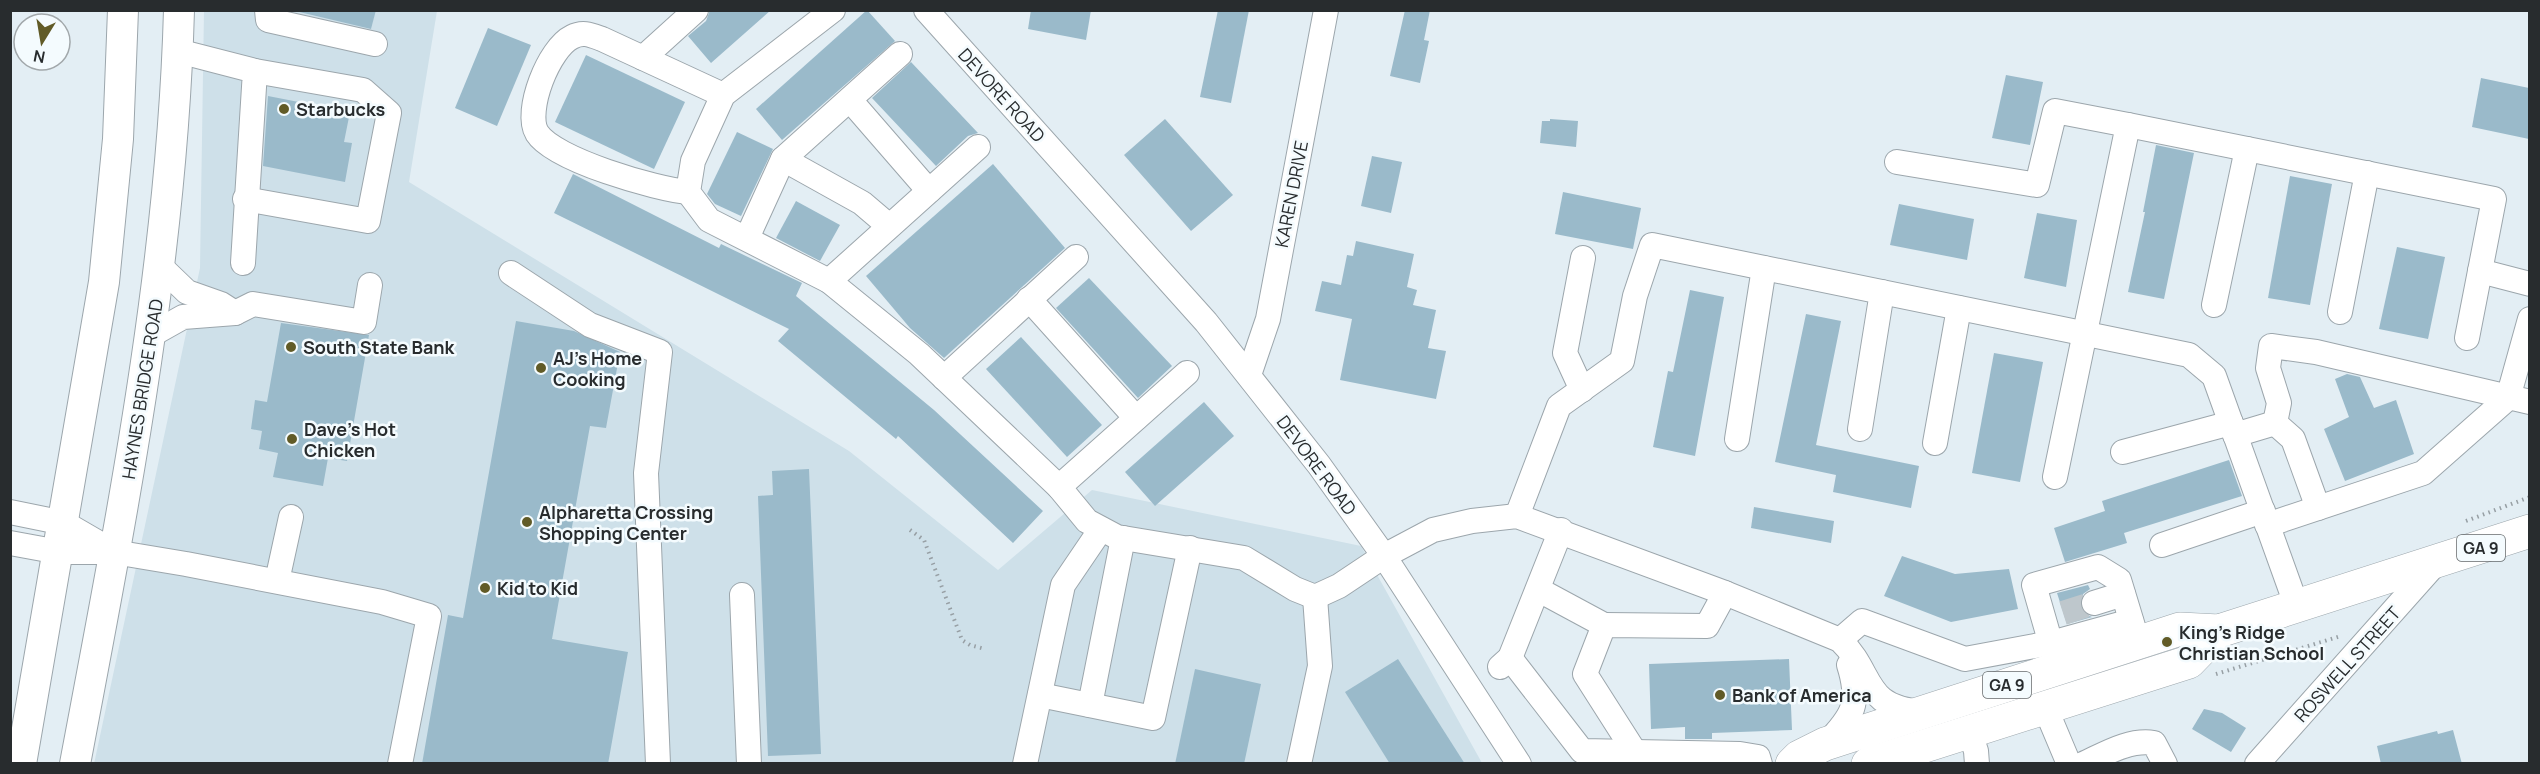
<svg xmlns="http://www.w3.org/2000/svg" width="2540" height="774" font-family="Manrope,sans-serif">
<rect width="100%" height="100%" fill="#e3eef4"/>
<!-- built -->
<polygon fill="#cee0e9" points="204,10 437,11 409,182 849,451 998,570 1092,490 1361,546 1482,763 94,764 200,268"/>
<!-- building -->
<g fill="#9abaca">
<polygon points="291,10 376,10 371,29"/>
<polygon points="710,10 771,10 711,63 688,36 706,21"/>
<polygon points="867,10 895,41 782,140 756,109"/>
<polygon points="1031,10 1091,10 1086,40 1028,29"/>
<polygon points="1218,10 1249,10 1231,103 1200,97"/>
<polygon points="1405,10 1430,10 1424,40 1429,41 1420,83 1390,76"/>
<polygon points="488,28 531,45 497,126 455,108"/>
<polygon points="586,55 685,102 654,169 555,122"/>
<polygon points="911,62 978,133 968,136 936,166 872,98"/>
<polygon points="2006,75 2043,82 2030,145 1992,138"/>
<polygon points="2481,78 2529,88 2529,139 2472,127"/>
<polygon points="268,96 350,112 344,142 352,143 345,182 263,166"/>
<polygon points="1165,119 1233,195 1191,231 1124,155"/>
<polygon points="1550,119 1578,121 1576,147 1540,143 1542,121 1550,121"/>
<polygon points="737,132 773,149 741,216 715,204 707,194"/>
<polygon points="2156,145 2194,153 2164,299 2128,292 2145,212 2143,212"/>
<polygon points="1372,156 1402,162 1391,213 1361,206"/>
<polygon points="993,164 1065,248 944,358 910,328 866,276"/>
<polygon points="573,174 719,248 721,244 802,283 796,296 934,410 1043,511 1013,543 898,436 896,439 778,341 789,329 554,213"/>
<polygon points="2290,176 2332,184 2310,305 2268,298"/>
<polygon points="1563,192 1641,208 1633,249 1555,234"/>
<polygon points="796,201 840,225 820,261 776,238"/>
<polygon points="1899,204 1974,219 1967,260 1890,245"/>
<polygon points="2037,213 2077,220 2066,287 2024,278"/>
<polygon points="1356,241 1414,254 1407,287 1417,290 1413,305 1436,310 1428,348 1446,351 1436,399 1340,380 1352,319 1315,311 1322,281 1341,285 1347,255 1353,256"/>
<polygon points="2397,247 2445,257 2428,339 2379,329"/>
<polygon points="1089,278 1172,366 1138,398 1056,308"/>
<polygon points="1690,290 1724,297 1695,456 1653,447 1668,371 1673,372"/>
<polygon points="1806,314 1841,321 1816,445 1919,466 1911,508 1833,492 1836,475 1775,462"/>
<polygon points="516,321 574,331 620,352 606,428 590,426 552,639 628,652 608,764 422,764 448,615 463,618"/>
<polygon points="281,323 369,335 347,461 328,458 323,486 273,477 278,453 259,449 262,431 251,429 255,400 267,402"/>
<polygon points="1021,337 1102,425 1067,457 986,369"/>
<polygon points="1994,353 2043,362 2020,482 1972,473"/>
<polygon points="2347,374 2360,377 2374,408 2396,400 2414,454 2345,481 2324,429 2349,417 2335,379"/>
<polygon points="1204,402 1234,436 1155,506 1125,472"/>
<polygon points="2229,460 2242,496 2124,533 2127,543 2065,562 2054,528 2105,511 2102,501"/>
<polygon points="809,469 821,754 768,756 758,496 773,495 772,471"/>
<polygon points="1754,507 1834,521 1831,543 1751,528"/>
<polygon points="1902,556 1955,574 2009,569 2018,609 1951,622 1884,596"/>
<polygon points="2088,585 2090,589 2083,594 2080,607 2085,614 2092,617 2067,624 2057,593"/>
<polygon points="1398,659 1465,764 1390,764 1345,692"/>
<polygon points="1789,659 1792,730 1712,733 1712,739 1685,739 1685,727 1651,729 1649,664"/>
<polygon points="1195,669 1261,684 1244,764 1175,764"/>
<polygon points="2204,709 2222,713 2246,728 2231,752 2192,729"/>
<polygon points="2453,730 2462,764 2381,764 2377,746 2437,731 2438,734"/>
</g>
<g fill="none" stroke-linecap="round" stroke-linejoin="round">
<!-- minor-tunnel -->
<polyline stroke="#bec7cc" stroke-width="24" stroke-dasharray="24 12" stroke-linecap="butt" points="2063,613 2094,603"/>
<defs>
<g id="minor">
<polyline points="267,10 268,20 375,44"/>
<polyline points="833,10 723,95 693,161 688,192 709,220 829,281 919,354 1059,487 1087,521 1117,537 1244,558 1295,589 1315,597 1339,586 1384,556 1519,764"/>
<path d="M 926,10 L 1206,322 L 1319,465 L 1384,556 L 1433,530 L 1472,521 L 1517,516 L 1725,593 L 1840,640 C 1875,674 1861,707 1922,712"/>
<polyline points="178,51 255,71 243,263"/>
<polyline points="643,58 696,10"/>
<polyline points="850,100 929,191"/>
<polyline points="2128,125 2494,199 2467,338"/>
<polyline points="783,159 862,203 889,226"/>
<polyline points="1897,162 2037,185 2055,111 2128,125 2055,477"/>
<path d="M 688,192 C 656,189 554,160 537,133 C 524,111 549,48 572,37 C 583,31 591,35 602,39 L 723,95"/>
<polyline points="245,199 368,221 389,113 363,90 255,71"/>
<polyline points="747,238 783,159 900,54"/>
<polyline points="161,267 187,292 221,304 235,313"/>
<polyline points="2480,271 2530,284"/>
<polyline points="511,273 590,325 660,352 646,473 658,764"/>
<polyline points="829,281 978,147"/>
<polyline points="1029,299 1136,418"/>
<polyline points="2214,305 2247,149"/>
<polyline points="2340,312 2367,173"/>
<polyline points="151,335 183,317 235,313 253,304 364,322 370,285"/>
<polyline points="1249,375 1268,319 1326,10"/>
<polyline points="944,378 1076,257"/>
<polyline points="1582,390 1565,353 1583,258"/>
<polyline points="2275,423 2279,403 2268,368 2271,346 2316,352 2530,402"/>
<polyline points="2275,423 2293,439 2318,508"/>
<polyline points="1860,429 1882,292"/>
<polyline points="2235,435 2275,423"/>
<polyline points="1737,439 1764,268"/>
<polyline points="1935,443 1959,308"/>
<polyline points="2123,452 2231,423"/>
<polyline points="1059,487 1187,373"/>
<polyline points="10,512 64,523 114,552"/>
<polyline points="1517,516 1559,406 1622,361 1635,296 1652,245 2189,355 2214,376 2297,607"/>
<polyline points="2267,525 2423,473 2508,398 2530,319"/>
<polyline points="10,543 59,552 114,552 186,564 382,602 429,616 400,764"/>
<polyline points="2162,545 2263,511"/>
<polyline points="277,581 291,517"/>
<polyline points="1539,590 1604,625"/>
<polyline points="742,595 749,764"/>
<polyline points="2094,603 2123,594"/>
<polyline points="1840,640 1862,621 1965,659 2051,643 2131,621"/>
<polyline points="1510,658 1582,751 1740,754 1758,757 1760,764"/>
<polyline points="2055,658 2034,585 2098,567 2119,580 2136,636"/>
<polyline points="1500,667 1510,658 1561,530"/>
<polyline points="1040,695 1153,718 1190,548"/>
<polyline points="1090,705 1123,538"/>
<polyline points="2045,707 2069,764"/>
<polyline points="1969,730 1976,751 1977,764"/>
<path d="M 1827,743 C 1853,716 1861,703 1849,665"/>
<polyline points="1636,754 1585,674 1604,625 1707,626 1725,593"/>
<polyline points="1025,764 1063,585 1101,529"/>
<polyline points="1299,764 1320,666 1315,597"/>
<path d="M 2083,764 C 2105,754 2129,739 2154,743 L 2165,764"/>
<polyline points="2257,764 2435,564"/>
</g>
<g id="major">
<polyline points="21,764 104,282 118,139 123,10"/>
<path d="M 75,764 C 122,514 172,265 179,10"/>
</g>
<g id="highway">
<polyline points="1792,764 1799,757 1825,744 2180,629 2219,631 2530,531"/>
<polyline points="1868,764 2189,662 2219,631"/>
</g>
</defs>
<!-- minor casing -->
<use href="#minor" stroke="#9ca6ac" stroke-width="26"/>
<!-- major casing -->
<use href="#major" stroke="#9ca6ac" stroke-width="32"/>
<!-- highway casing -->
<use href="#highway" stroke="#9ca6ac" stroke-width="34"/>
<!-- path -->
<g stroke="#979fa4" stroke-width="4" stroke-dasharray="1.5 4.5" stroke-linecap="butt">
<polyline points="2466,521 2530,497"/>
<polyline points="910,530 924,540 962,640 970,645 985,649"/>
<polyline points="2216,674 2341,636"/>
</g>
<!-- minor -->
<use href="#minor" stroke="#fff" stroke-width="24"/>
<!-- major -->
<use href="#major" stroke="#fff" stroke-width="30"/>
<!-- highway -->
<use href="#highway" stroke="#fff" stroke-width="33"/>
</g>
<!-- markers -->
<g fill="#615b27" stroke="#f4fbfe" stroke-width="2">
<circle cx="284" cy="109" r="6"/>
<circle cx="291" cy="347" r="6"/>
<circle cx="541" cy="368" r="6"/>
<circle cx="292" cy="439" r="6"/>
<circle cx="527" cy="522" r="6"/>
<circle cx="485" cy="588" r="6"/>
<circle cx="2167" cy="642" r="6"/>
<circle cx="1720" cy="695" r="6"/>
</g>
<g text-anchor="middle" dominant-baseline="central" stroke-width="5" stroke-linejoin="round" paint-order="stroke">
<!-- shield labels -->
<g fill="#f4fbfe" stroke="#656a6c" stroke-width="1.5">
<rect x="2457" y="535" width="48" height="26" rx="4.5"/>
<rect x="1983" y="672" width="48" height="26" rx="4.5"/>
</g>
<g font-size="16" font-weight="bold" fill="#282c2e">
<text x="2481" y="548">GA 9</text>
<text x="2007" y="685">GA 9</text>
</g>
<!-- street labels -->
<g font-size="18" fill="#282c2e" stroke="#f4fbfe">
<text transform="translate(1002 95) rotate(48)">DEVORE ROAD</text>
<text transform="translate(1291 194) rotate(-79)">KAREN DRIVE</text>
<text transform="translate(142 389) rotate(-81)">HAYNES BRIDGE ROAD</text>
<text transform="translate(1317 465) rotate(53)">DEVORE ROAD</text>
<text transform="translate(2347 664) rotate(-48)">ROSWELL STREET</text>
</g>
<!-- poi labels -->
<g font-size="18" font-weight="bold" fill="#282c2e" stroke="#f4fbfe" text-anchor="start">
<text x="296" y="109">Starbucks</text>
<text x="303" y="347">South State Bank</text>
<text x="553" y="358">AJ's Home<tspan x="553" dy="21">Cooking</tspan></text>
<text x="304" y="429">Dave's Hot<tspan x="304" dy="21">Chicken</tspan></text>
<text x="539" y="512">Alpharetta Crossing<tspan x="539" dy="21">Shopping Center</tspan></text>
<text x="497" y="588">Kid to Kid</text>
<text x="2179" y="632">King's Ridge<tspan x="2179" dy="21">Christian School</tspan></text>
<text x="1732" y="695">Bank of America</text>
</g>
</g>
<!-- border -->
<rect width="2540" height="774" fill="none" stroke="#282c2e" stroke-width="24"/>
<!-- north arrow -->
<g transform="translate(42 42) rotate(191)"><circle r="28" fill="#f4fbfe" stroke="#a2a8ab" stroke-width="1.5"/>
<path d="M0-4.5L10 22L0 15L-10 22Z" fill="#615b27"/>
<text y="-9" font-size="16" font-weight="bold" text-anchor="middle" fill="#282c2e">N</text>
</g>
</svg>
